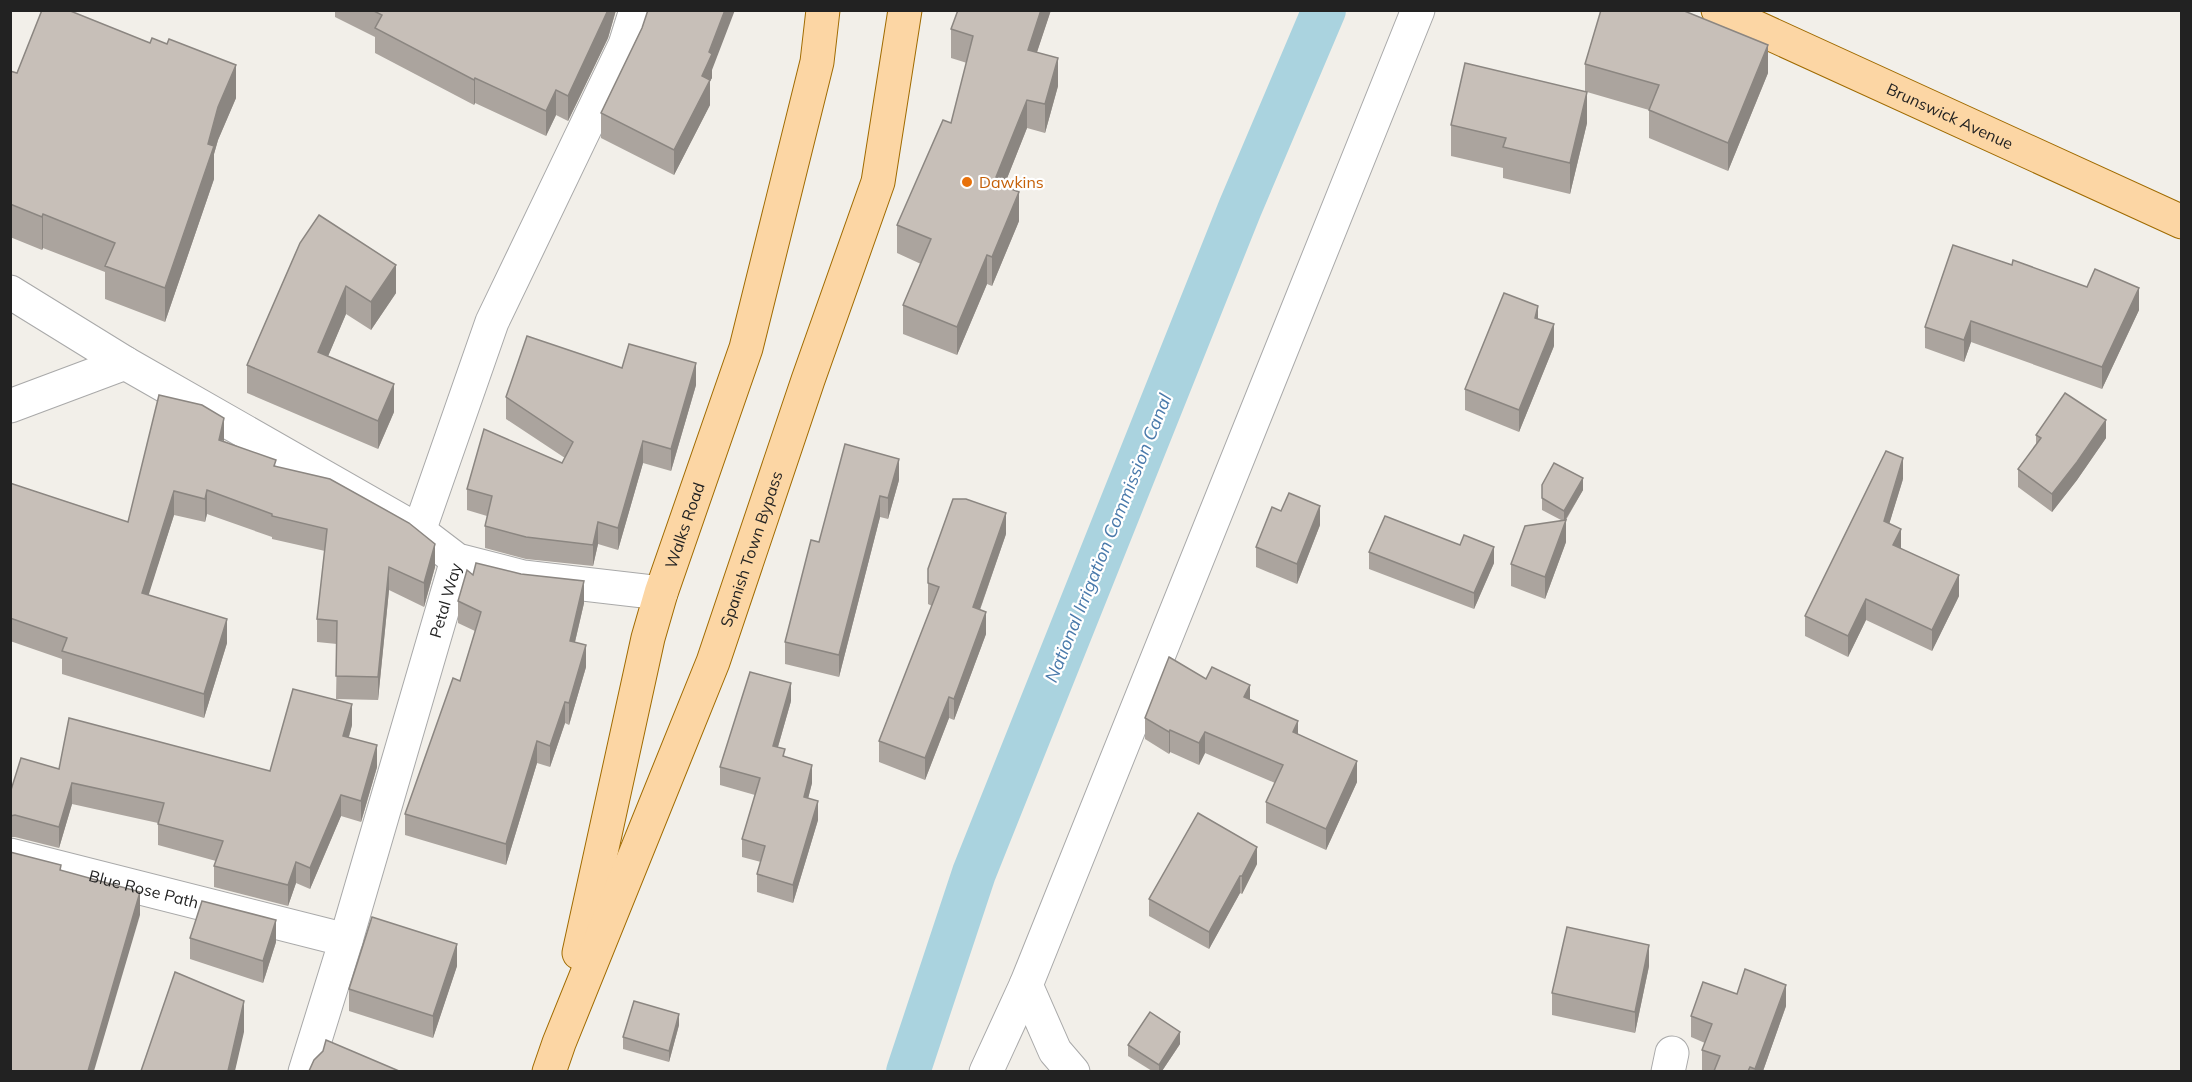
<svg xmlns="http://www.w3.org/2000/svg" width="2192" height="1082" font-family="Mulish,sans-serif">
<rect width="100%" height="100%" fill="#f2efe9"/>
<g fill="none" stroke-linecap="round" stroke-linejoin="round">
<!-- canal -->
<polyline stroke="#aad3df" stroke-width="44" points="908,1072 974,873 1240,208 1324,10"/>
<defs>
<g id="minor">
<polyline points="10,292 125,363 419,531 457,560 523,577 661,593"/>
<polyline points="10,406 125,363"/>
<polyline points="419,531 492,322 625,45 636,10"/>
<path id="s1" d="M 10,855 L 346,940"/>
<polyline points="1026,985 1055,1051 1073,1072"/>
<path id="s2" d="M 305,1072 L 346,940 L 457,560"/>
<polyline points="986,1072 1026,985 1418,10"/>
<polyline points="1668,1072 1672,1053"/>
</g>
<g id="major">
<path id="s3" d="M 1718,10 L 2182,222"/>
<path id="s4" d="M 579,953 L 648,638 L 661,593 L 746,348 L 817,62 L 823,10"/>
<path id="s5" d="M 549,1072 L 559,1043 L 713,662 L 808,380 L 878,182 L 905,10"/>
</g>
</defs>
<!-- minor casing -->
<use href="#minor" stroke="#a9a9a9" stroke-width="35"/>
<!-- major casing -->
<use href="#major" stroke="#a06b00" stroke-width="35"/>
<!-- minor -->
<use href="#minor" stroke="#fff" stroke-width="33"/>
<!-- major -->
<use href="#major" stroke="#fcd6a4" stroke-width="33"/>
</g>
<!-- wall -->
<g fill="#aba49e">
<polygon points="335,10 616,10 608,38 568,121 556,115 546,136 475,103 474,105 375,53 375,37 335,17"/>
<polygon points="958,10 1051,10 1037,52 1058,86 1045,133 1027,128 1004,186 1019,221 992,286 987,284 957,355 903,334 903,305 921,264 897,253 897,225 951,123 967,63 951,58 951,29"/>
<polygon points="642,28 712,70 712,78 710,81 710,105 674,175 601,138 601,113"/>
<polygon points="1585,64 1768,73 1728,171 1649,138 1649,110 1587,92 1587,123 1570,194 1503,178 1503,168 1451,156 1451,125 1585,91"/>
<polygon points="10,71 17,73 236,98 218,140 214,154 214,179 165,322 105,299 105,272 43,248 42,250 10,237"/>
<polygon points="300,243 396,293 371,330 346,314 328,356 394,412 378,449 247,393 247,365"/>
<polygon points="1953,245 2139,310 2102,389 1971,342 1964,362 1925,348 1925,327"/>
<polygon points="1554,346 1519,432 1465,410 1465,389"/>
<polygon points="622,368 696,385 671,471 643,463 618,550 598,544 593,566 526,559 485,548 485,526 487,516 467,510 467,489 562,463 565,458 506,419 506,397"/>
<polygon points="2036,435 2106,438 2077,480 2052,512 2018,487 2018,469 2036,445"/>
<polygon points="224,441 276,466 435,567 424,607 389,590 378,700 336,699 337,644 317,642 317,619 325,551 272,539 272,537 207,514 205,522 174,515 148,595 227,643 204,718 62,674 62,659 10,641 10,483 128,522"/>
<polygon points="1903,479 1889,524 1901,548 1959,596 1932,651 1866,620 1848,657 1805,636 1805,616"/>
<polygon points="899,480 888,519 880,517 839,677 785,664 785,642 819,542"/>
<polygon points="1542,485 1583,490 1566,520 1566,542 1545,599 1511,586 1511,564 1561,520 1542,510"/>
<polygon points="1320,525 1297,584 1256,567 1256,547"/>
<polygon points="1006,534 980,610 986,634 954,720 949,718 925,780 879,762 879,741 932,606 928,604 928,569"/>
<polygon points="1369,552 1494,563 1474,609 1369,569"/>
<polygon points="473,575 584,603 575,642 586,667 569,725 565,723 550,767 537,763 506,865 405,835 405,814 460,681 475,631 458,623 458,601"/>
<polygon points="1206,679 1250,700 1298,734 1357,782 1326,850 1266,823 1266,802 1275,783 1205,753 1199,765 1170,752 1169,754 1145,739 1145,718"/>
<polygon points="791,701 778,747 785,757 812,783 808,798 818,820 793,903 757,892 757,874 761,862 742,857 742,839 755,795 720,785 720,767"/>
<polygon points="352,725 349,737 377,767 361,822 341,816 310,889 296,883 288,906 214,887 214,866 216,861 158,845 158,823 72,804 59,848 15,837 10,837 10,793 59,769 270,771"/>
<polygon points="1257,864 1242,894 1240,893 1209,949 1149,916 1149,899"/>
<polygon points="190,938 276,942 263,983 190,959"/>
<polygon points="457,966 433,1038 349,1011 349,989"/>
<polygon points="1649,966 1635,1033 1552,1015 1552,993"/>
<polygon points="1737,994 1786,1006 1763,1071 1702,1071 1702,1050 1705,1043 1691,1037 1691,1016"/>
<polygon points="679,1025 669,1062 623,1049 623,1037"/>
<polygon points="1180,1044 1162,1071 1152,1071 1128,1056 1128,1045"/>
</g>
<!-- shaded-wall -->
<g fill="#8b8681">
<polygon points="608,10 616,10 608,38 568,121 568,96"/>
<polygon points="725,10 735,10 712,70 712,78 710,81 710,105 674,175 674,150 709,52"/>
<polygon points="1041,10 1051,10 1028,79 1028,50"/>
<polygon points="1768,45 1768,73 1728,171 1728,143"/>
<polygon points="1058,58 1058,86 1045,133 1045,104"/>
<polygon points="236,65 236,98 218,140 214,154 214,179 165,322 165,288 218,107"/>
<polygon points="475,78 475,103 474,105 474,80"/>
<polygon points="556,90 556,115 546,136 546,111"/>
<polygon points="1587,92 1587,123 1570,194 1570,163"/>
<polygon points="1027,100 1027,128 994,211 994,182"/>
<polygon points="1019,192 1019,221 992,286 992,257"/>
<polygon points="43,214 43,248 42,250 42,217"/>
<polygon points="987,255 987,284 957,355 957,327"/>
<polygon points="396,265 396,293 371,330 371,302"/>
<polygon points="346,286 346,314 318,380 318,352"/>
<polygon points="2139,288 2139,310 2102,389 2102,367"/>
<polygon points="1538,306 1538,328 1535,318"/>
<polygon points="1971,321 1971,342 1964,362 1964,340"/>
<polygon points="1554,324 1554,346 1519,432 1519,410"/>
<polygon points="696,363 696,385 671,471 671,449"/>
<polygon points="394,384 394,412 378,449 378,421"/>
<polygon points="224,418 224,441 219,440"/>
<polygon points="2106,420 2106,438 2077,480 2052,512 2052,494"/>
<polygon points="643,441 643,463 618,550 618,528"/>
<polygon points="1903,458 1903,479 1884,541 1884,521"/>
<polygon points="899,459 899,480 888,519 888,498"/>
<polygon points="1583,478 1583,490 1564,522 1564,511"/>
<polygon points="207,490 207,514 205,522 205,499"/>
<polygon points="174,491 174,515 142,616 142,593"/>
<polygon points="880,496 880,517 839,677 839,655"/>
<polygon points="1320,506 1320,525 1297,584 1297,564"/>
<polygon points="1006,513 1006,534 973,629 973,607"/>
<polygon points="1566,520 1566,542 1545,599 1545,577"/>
<polygon points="598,522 598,544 593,566 593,545"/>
<polygon points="1901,529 1901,550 1893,545"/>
<polygon points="435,544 435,567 424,607 424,583"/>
<polygon points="1494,547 1494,563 1474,609 1474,593"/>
<polygon points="389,567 389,590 378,700 378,677"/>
<polygon points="1959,575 1959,596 1932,651 1932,630"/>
<polygon points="584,581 584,603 570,663 570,641"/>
<polygon points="1866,599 1866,620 1848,657 1848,636"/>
<polygon points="986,612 986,634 954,720 954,699"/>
<polygon points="227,619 227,643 204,718 204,694"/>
<polygon points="586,645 586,667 569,725 569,703"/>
<polygon points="791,683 791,701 773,764 773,746"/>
<polygon points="1250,685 1250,707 1244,697"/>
<polygon points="949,697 949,718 925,780 925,758"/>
<polygon points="565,702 565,723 550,767 550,746"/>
<polygon points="352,704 352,725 343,757 343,736"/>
<polygon points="1298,721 1298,742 1293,732"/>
<polygon points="1170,730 1170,752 1169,754 1169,732"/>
<polygon points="1205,732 1205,753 1199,765 1199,743"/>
<polygon points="537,741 537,763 506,865 506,844"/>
<polygon points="377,745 377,767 361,822 361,801"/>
<polygon points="1357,761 1357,782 1326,850 1326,829"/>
<polygon points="812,765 812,783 804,815 804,797"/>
<polygon points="72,783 72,804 59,848 59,827"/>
<polygon points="341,795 341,816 310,889 310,868"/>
<polygon points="818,801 818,820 793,903 793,885"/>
<polygon points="1257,847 1257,864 1242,894 1242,876"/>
<polygon points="296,862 296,883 288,906 288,885"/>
<polygon points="1240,876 1240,893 1209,949 1209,932"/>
<polygon points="140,892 140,915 94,1071 88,1071"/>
<polygon points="276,920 276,942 263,983 263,961"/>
<polygon points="457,944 457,966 433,1038 433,1016"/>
<polygon points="1649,945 1649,966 1635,1033 1635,1012"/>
<polygon points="1786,985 1786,1006 1763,1071 1755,1071 1755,1069"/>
<polygon points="244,1001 244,1032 235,1071 228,1071"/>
<polygon points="679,1014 679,1025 669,1062 669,1051"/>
<polygon points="1180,1032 1180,1044 1162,1071 1159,1071 1159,1065"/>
</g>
<!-- building -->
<g fill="#c7bfb8" stroke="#8b8681" stroke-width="1.5">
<polygon points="42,10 68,10 150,43 152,38 167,44 169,39 236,65 218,107 208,144 214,146 165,288 105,266 115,243 43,214 42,217 10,204 10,71 17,73"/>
<polygon points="372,10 608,10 568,96 556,90 546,111 475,78 474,80 375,28 382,15"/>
<polygon points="648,10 725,10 709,52 712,54 702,76 710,80 674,150 601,113 642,28"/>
<polygon points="958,10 1041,10 1028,50 1058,58 1045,104 1027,100 994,182 1019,192 992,257 987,255 957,327 903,305 931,239 897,225 943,120 951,123 973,36 951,29"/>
<polygon points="1601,10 1682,10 1768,45 1728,143 1649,110 1659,85 1585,64"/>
<polygon points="1465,63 1587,92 1570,163 1503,147 1506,138 1451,125"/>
<polygon points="319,215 396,265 371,302 346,286 318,352 394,384 378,421 247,365 300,243"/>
<polygon points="1953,245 2012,265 2013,260 2087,287 2095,269 2139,288 2102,367 1971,321 1964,340 1925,327"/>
<polygon points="1504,293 1538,306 1535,318 1554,324 1519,410 1465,389"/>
<polygon points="527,336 622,368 629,344 696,363 671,449 643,441 618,528 598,522 593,545 526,537 485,526 492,496 467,489 484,429 562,463 573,442 506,397"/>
<polygon points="2065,393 2106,420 2077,462 2052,494 2018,469 2041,438 2036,435"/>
<polygon points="159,395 202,405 224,418 219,440 276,460 274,466 330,479 409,523 435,544 424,583 389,567 378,677 336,676 337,621 317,619 327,529 272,516 272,514 207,490 205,499 174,491 142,593 227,619 204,694 62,651 67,638 10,618 10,483 128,522"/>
<polygon points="845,444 899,459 888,498 880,496 839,655 785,642 811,540 819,542"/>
<polygon points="1886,451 1903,458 1884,521 1901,529 1893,545 1959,575 1932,630 1866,599 1848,636 1805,616"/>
<polygon points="1554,463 1583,478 1564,511 1542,498 1542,485"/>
<polygon points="1289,493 1320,506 1297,564 1256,547 1272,507 1281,511"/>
<polygon points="953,499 966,499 1006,513 973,607 986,612 954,699 949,697 925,758 879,741 939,587 928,583 928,569"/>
<polygon points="1385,516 1460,545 1464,535 1494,547 1474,593 1369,552"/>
<polygon points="1566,520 1545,577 1511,564 1525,526"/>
<polygon points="476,563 521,574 584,581 570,641 586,645 569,703 565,702 550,746 537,741 506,844 405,814 453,678 460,681 481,612 458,601 467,570 473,575"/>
<polygon points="1169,657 1206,679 1212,667 1250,685 1244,697 1298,721 1293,732 1357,761 1326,829 1266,802 1283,765 1205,732 1199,743 1170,730 1169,732 1145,718"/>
<polygon points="750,672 791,683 773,746 785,749 783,756 812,765 804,797 818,801 793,885 757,874 765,846 742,839 760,778 720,767"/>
<polygon points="293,689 352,704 343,736 377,745 361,801 341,795 310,868 296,862 288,885 214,866 223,841 158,824 164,803 72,783 59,827 15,815 10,816 10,793 21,758 59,769 69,718 270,771"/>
<polygon points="1198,813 1257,847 1242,876 1240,876 1209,932 1149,899"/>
<polygon points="10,852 61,865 60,870 140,892 88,1071 10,1071"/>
<polygon points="202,901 276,920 263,961 190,938"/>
<polygon points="372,917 457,944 433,1016 349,989"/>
<polygon points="1567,927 1649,945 1635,1012 1552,993"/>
<polygon points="1745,969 1786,985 1755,1069 1750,1067 1748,1071 1714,1071 1720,1056 1702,1050 1712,1024 1691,1016 1703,982 1737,994"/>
<polygon points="175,972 244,1001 228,1071 141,1071"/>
<polygon points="634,1001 679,1014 669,1051 623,1037"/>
<polygon points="1150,1012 1180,1032 1159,1065 1128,1045"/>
<polygon points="326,1040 399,1071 309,1071 314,1060 323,1051"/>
</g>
<!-- markers -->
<circle fill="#e8710a" stroke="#fff" stroke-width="2" cx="967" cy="182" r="6"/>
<g text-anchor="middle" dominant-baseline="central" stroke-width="4.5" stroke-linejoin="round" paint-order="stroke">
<!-- street labels -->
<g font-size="16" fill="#222" stroke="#fff">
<text stroke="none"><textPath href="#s3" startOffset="255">Brunswick Avenue</textPath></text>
<text stroke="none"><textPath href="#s4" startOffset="441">Walks Road</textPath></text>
<text stroke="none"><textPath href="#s5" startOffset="561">Spanish Town Bypass</textPath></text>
<text stroke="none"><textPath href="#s2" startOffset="492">Petal Way</textPath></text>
<text stroke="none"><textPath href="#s1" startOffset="138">Blue Rose Path</textPath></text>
</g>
<!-- food labels -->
<g font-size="16" fill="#c56008" stroke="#fff" text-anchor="start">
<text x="979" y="182">Dawkins</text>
</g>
<!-- water labels -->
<g font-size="18" font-style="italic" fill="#4a7aab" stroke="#fff">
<text transform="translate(1108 538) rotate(-68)">National Irrigation Commission Canal</text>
</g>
</g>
<!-- border -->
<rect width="2192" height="1082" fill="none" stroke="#222222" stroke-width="24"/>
</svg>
